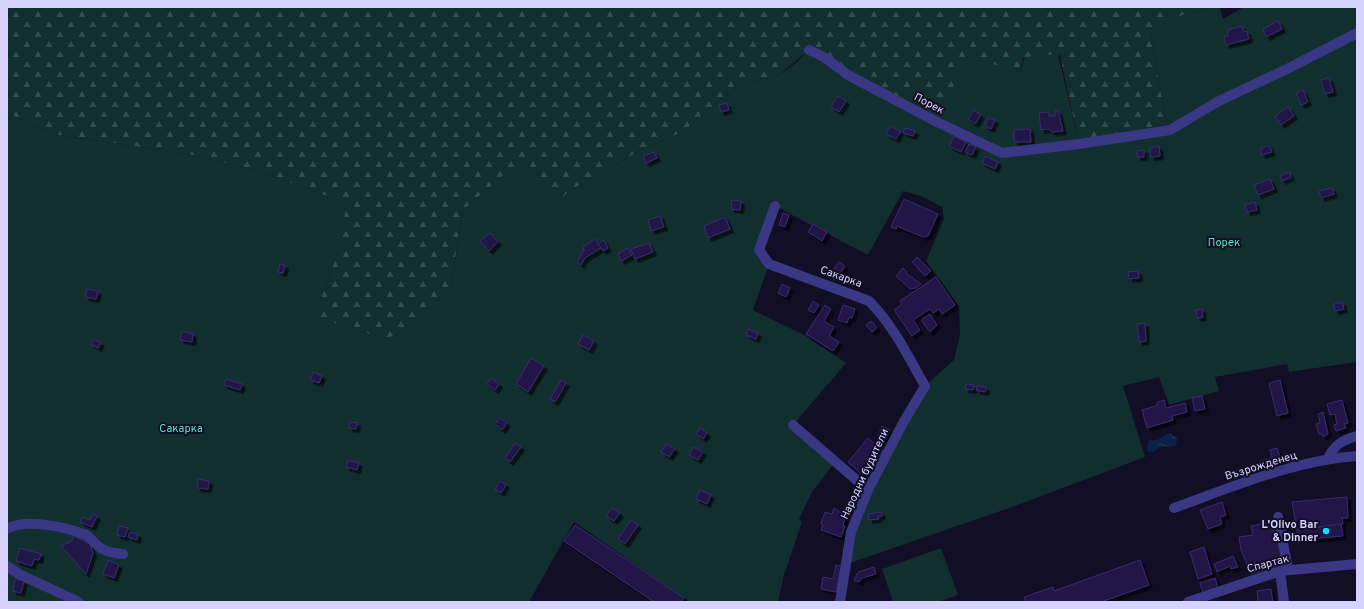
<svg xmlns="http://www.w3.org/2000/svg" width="1364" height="609" font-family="Overpass,sans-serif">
<defs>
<pattern id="forest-firs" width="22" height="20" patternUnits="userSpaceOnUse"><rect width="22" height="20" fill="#112f2e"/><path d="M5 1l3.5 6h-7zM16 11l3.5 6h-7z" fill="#334c4d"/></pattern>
<pattern id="water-ripples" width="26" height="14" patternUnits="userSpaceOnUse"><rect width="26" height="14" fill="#0a2148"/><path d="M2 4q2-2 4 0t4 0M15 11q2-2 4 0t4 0" fill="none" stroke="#2d4063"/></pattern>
<filter id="shadow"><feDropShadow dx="3.5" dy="3.5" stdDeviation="0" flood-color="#0009"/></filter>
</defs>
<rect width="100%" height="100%" fill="#120e25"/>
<!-- forest -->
<polygon fill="url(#forest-firs)" points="7,7 1212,7 1177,17 1150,29 1167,125 1078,140 1060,55 1023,58 1019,74 935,121 809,50 779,75 742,84 715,104 683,132 643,149 573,189 557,202 537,171 462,211 451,289 396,335 387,338 365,333 314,317 336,257 329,197 255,170 192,155 53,134 7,113"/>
<!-- garden -->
<g fill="#112f2e">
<polygon points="1212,7 1220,7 1223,19 1244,7 1357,7 1357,362 1289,372 1287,364 1215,377 1219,391 1169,405 1159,377 1123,386 1145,457 1015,506 847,564 851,532 925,386 954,360 960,334 959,306 926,261 944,219 942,207 921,196 903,191 868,255 775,206 759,250 769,264 753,310 804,335 846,363 793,425 835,462 812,492 799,519 802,522 784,575 778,602 690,602 574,522 529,602 7,602 7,113 53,134 192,155 255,170 329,197 346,209 336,257 314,317 365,333 387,338 396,335 451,289 462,211 511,168 537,171 557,201 573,189 643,149 683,132 715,104 742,84 779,75 797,62 809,50 935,121 970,55 1019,74 1025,57 1058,54 1078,140 1167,125 1150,29 1177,17"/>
<polygon points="941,548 958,595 938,602 893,602 882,569"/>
</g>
<!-- water -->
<path fill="url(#water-ripples)" d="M 1171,433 L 1177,439 C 1177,450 1169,445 1162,447 C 1159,447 1156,450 1153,452 L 1148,451 L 1147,448 L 1149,440 C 1163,441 1160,436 1171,433 Z"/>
<!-- building -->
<g fill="#221947" stroke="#382a73" filter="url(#shadow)">
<polygon points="1278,21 1282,29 1266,37 1263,29"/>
<polygon points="1242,26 1244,32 1247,31 1249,39 1226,45 1224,37 1228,36 1228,30"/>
<polygon points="1329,78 1333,92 1325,94 1321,80"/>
<polygon points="1303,90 1308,102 1301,105 1296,93"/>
<polygon points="838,96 846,101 839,112 831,107"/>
<polygon points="727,103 729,110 721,112 719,105"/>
<polygon points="1288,107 1294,116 1281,125 1275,116"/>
<polygon points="974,110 981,115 975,124 968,119"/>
<polygon points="1055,111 1058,111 1063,131 1052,132 1049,129 1041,130 1039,113 1049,112 1049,116 1055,116"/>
<polygon points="988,118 995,120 991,129 985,126"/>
<polygon points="890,126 901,131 896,139 886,134"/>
<polygon points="905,128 915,131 913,136 903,133"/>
<polygon points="1030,129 1031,142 1014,142 1014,130"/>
<polygon points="954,136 966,142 961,152 949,146"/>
<polygon points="969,144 976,147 972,155 965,152"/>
<polygon points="1269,145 1272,152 1262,155 1260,149"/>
<polygon points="1159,146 1160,156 1151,157 1150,148"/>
<polygon points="1144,150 1144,157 1137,157 1137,151"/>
<polygon points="654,152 657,158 646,163 643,156"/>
<polygon points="985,156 998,162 995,169 982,163"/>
<polygon points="1289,172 1291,177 1282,181 1280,176"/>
<polygon points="1270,179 1274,189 1258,195 1254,185"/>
<polygon points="1332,188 1334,194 1321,198 1319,191"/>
<polygon points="904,199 938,214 928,236 923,237 897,226 896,229 891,227"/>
<polygon points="732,200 741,201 740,210 731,209"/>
<polygon points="1255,202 1257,210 1247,212 1245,205"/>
<polygon points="783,213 789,215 785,227 779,225"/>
<polygon points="660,216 664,227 651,231 648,220"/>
<polygon points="725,217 730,229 708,238 704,226"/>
<polygon points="813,224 827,232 822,241 808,232"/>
<polygon points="490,233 498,242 489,251 480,241"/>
<polygon points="595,239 601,248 585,258 581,265 577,262 584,250 583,247"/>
<polygon points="604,240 608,248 603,251 598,244"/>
<polygon points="649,243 653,252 635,259 631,249"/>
<polygon points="628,248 632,255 621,261 618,254"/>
<polygon points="917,257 931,271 925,276 912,262"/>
<polygon points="839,262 845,266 839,275 832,271"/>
<polygon points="280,264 285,265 283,273 278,272"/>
<polygon points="903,268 907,272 906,273 921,284 916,288 910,289 896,276"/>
<polygon points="1138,271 1139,278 1129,279 1128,272"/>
<polygon points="936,277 955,305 942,314 939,309 933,313 930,309 913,320 920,330 912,336 894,310 902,304 900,301"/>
<polygon points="782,284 790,288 786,297 778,293"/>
<polygon points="87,289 98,291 96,299 85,297"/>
<polygon points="813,301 819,305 814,313 808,310"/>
<polygon points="1342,302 1344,309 1335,311 1334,304"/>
<polygon points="825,305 831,309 824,321 834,327 829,336 839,342 833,351 806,334"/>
<polygon points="843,305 855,309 852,318 849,317 847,323 838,320"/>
<polygon points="1202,309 1203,317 1197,318 1196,310"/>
<polygon points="930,314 937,325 930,332 921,320"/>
<polygon points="871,321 877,328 872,332 866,325"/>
<polygon points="1145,323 1146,341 1139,342 1137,324"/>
<polygon points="748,329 758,333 756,339 746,335"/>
<polygon points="182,331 193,334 192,342 180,340"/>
<polygon points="583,335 594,341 589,350 578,344"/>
<polygon points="94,339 101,343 98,348 91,344"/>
<polygon points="531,358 544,366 528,392 516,384"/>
<polygon points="313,372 322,376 319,383 310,380"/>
<polygon points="491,378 499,384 495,390 487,384"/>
<polygon points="226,379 242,384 240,390 224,385"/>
<polygon points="561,380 566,383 555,402 550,399"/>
<polygon points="1280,380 1288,413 1277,416 1269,383"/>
<polygon points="966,384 974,385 973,390 965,389"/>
<polygon points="977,386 986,387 985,392 976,390"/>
<polygon points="1202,396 1205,409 1195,411 1192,398"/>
<polygon points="1164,400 1166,408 1185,403 1187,412 1172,416 1173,420 1147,428 1142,410 1156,406 1158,402"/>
<polygon points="1342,400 1348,423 1344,424 1346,428 1336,431 1334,425 1337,424 1335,414 1330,415 1327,404"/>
<polygon points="1323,412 1328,434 1323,437 1322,434 1319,434 1316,424 1320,423 1318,414"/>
<polygon points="500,418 507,423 502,430 495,424"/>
<polygon points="350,422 357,423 356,429 349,428"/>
<polygon points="882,426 890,430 886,439 878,436"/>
<polygon points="700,428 707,433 703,439 696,434"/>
<polygon points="868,438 883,451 863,475 848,462"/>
<polygon points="515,443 521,447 510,462 505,458"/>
<polygon points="666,444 675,449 669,457 661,452"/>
<polygon points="693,447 703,452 698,460 689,455"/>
<polygon points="1277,448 1282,462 1262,469 1259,462 1272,458 1270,450"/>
<polygon points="348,460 359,463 357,470 346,467"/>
<polygon points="198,479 209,481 208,489 197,488"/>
<polygon points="500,481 506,485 501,493 495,489"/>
<polygon points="856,488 861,492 851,513 844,511"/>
<polygon points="700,490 711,495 707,504 696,499"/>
<polygon points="1347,497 1348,518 1342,518 1343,524 1297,530 1292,502"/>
<polygon points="1222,502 1226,515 1220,517 1222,524 1208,529 1200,510"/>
<polygon points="612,508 620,513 614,521 606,516"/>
<polygon points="834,508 845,516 843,526 845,526 841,537 821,530 823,525 821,524 825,512 832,514"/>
<polygon points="881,512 882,516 878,516 879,519 869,520 868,514"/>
<polygon points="93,514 97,516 92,527 80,522 82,517 90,520"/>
<polygon points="631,520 638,525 625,544 618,539"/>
<polygon points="1271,522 1275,535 1278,535 1281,560 1277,562 1277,566 1251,574 1241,550 1239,537 1253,535 1251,526"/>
<polygon points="1341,524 1343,536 1309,539 1298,538 1297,530"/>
<polygon points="575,525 684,598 681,602 654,602 564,541"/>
<polygon points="119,526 128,528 125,537 117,535"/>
<polygon points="130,532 138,534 137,540 128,537"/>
<polygon points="74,536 90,544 93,553 86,574 61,546 72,541"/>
<polygon points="1204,547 1212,574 1198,579 1190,552"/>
<polygon points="20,548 41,554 39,560 34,559 32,566 16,561"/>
<polygon points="1233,556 1238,567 1231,569 1230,566 1217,572 1214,564"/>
<polygon points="108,560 119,565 114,578 103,574"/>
<polygon points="1140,560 1149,585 1101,602 1026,602 1024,597 1053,587 1054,591"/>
<polygon points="836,565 841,566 836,592 821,589 823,577 833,579"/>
<polygon points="874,567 876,574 862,578 859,582 854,580 858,572"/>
<polygon points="1215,578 1218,588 1203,593 1200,583"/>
<polygon points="15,579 24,581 21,593 13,591"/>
<polygon points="1271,589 1273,602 1258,602 1257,591"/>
</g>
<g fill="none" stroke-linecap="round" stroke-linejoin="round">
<!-- street -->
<g stroke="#3a3785" stroke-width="10">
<polyline points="809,50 824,57 848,75 935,121 1002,153 1079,144 1170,130 1219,101 1289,68 1357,33"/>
<path d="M 775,206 L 759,250 L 769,264 L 869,301 C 893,325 908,356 925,386 L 903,423 L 868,490 L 851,532 L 840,602"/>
<polyline points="793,425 868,490"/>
<path d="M 1328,458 C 1335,444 1343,440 1357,436"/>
<path d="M 1174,508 C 1232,487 1295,460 1357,456"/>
<polyline points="1278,517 1288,569"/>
<path d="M 7,529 C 26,518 66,527 86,535 C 90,537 93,542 97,545 C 104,552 114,553 123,554"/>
<polyline points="7,566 19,574 79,602"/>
<polyline points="1280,571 1284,602"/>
<polyline points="1188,602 1280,571 1357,564"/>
</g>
</g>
<!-- markers -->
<circle fill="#00e5fd" stroke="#120e25" stroke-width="1.5" cx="1326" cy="531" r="4"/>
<g text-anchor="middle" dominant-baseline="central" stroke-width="4" stroke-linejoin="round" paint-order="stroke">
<!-- street labels -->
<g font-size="11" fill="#d7d2ff" stroke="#120e25">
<text transform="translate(929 104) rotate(28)">Порек</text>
<text transform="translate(841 277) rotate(20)">Сакарка</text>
<text transform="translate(1261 466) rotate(-17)">Възрожденец</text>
<text transform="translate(865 474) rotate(-65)">Народни будители</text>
<text transform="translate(1268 564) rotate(-15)">Спартак</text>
</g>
<!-- park labels -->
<g font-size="11" fill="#59e3c0" stroke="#120e25">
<text x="1224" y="243">Порек</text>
<text x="181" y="429">Сакарка</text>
</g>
<!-- poi labels -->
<g font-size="11" font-weight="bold" fill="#d7d2ff" stroke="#120e25" text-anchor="end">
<text x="1318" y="525">L'Olivo Bar<tspan x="1318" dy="13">&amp; Dinner</tspan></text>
</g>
</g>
<!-- border -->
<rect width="1364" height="609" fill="none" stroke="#d7d2ff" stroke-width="16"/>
</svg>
